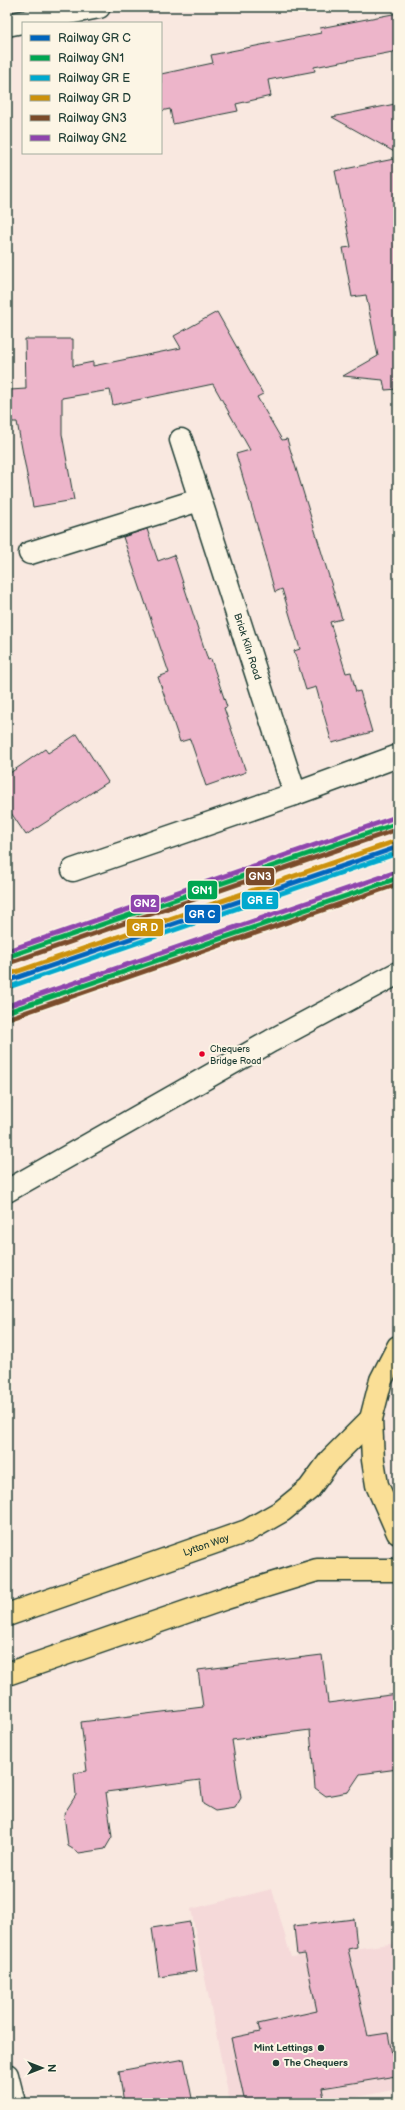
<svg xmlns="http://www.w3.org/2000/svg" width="405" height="2110" font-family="'Balsamiq Sans',sans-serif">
<rect width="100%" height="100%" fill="#f9e8e0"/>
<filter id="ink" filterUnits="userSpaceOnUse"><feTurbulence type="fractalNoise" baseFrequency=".025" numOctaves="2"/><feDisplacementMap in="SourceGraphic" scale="8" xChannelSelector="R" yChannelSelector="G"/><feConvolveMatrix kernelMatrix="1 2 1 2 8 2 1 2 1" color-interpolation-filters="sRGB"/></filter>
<g filter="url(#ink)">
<!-- built -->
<polygon fill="#f5d9d9" points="272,1889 291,1957 398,1943 398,2089 327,2103 230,2103 191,1909"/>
<!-- building -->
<g fill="#edb5ca" stroke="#1f3d34">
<polygon points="398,13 398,51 314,67 315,71 268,80 271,96 236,104 238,111 173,124 170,109 161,111 161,74 213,63 211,55 321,33 320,28"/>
<polygon points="395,104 398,118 398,154 332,117"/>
<polygon points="394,159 398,179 398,389 385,390 383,380 343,376 378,356 366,295 352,297 343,248 351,247 335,171"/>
<polygon points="217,312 263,394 257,397 282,440 287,439 342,619 330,622 346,673 351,672 356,692 360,691 372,732 332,743 316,687 306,690 294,651 300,649 282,589 275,592 265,556 266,556 236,454 250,450 213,384 113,405 110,390 62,398 62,434 74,500 33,507 17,422 11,422 10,390 26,389 25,339 73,339 73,366 93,362 93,366 181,348 174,336"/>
<polygon points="147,529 158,561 174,555 208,660 211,659 227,707 224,708 246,772 206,786 190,739 180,742 158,677 169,673 123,537"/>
<polygon points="77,734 108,782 26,835 7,807 7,775 45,749 48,753"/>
<polygon points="322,1655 328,1703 398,1694 398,1769 360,1774 348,1792 326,1796 315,1788 310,1730 232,1740 241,1798 235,1808 215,1811 203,1804 200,1780 106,1792 112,1837 105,1849 79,1853 68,1846 64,1814 76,1795 74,1773 87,1771 81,1722 203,1707 198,1670"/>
<polygon points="354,1919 357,1947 348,1949 368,2036 388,2033 396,2076 322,2088 325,2103 245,2103 231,2038 260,2032 258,2024 317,2011 305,1954 297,1955 294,1926"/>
<polygon points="190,1922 197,1971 159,1977 152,1928"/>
<polygon points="184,2059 193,2103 124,2103 119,2071"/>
</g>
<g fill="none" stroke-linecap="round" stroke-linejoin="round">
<defs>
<g id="minor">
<polyline points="7,25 99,7"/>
<path id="s1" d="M 181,440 L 295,794 L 398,756"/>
<polyline points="30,553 199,500"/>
<polyline points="73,870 295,794"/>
<polyline points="7,1191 271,1041 398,973"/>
<polyline points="7,2075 14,2103"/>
</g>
<g id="major">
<polyline points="398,1347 381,1380 371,1419 373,1460 377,1485 398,1533"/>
<path id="s2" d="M 7,1615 L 247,1531 L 282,1511 L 309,1489 L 331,1459 L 371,1419"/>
<polyline points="7,1674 226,1598 317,1570 398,1570"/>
</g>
</defs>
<!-- minor casing -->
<use href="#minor" stroke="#1f3d34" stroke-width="25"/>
<!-- major casing -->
<use href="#major" stroke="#1f3d34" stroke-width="25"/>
<!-- minor -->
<use href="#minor" stroke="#fcf5e5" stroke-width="22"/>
<!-- major -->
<use href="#major" stroke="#fadf96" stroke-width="22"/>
<defs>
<polyline id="rail-1" points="7,981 398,847"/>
<g id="rail-2">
<polyline points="7,957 398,823"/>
<polyline points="7,1012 398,878"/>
</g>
<polyline id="rail-3" points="9,987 398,853"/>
<polyline id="rail-4" points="7,975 396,841"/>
<g id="rail-5">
<polyline points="9,963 398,829"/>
<polyline points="9,1018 398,884"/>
</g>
<g id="rail-6">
<polyline points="7,951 396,817"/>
<polyline points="7,1006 396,872"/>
</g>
</defs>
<!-- rail-1 casing -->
<use href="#rail-1" stroke="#fcf5e5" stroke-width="8"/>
<!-- rail-2 casing -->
<use href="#rail-2" stroke="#fcf5e5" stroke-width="8"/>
<!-- rail-3 casing -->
<use href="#rail-3" stroke="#fcf5e5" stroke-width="8"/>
<!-- rail-4 casing -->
<use href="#rail-4" stroke="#fcf5e5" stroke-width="8"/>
<!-- rail-5 casing -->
<use href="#rail-5" stroke="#fcf5e5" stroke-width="8"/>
<!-- rail-6 casing -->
<use href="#rail-6" stroke="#fcf5e5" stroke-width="8"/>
<!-- rail-1 -->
<use href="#rail-1" stroke="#0065bd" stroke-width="5"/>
<!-- rail-2 -->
<use href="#rail-2" stroke="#00a651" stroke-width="5"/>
<!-- rail-3 -->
<use href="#rail-3" stroke="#00a9ce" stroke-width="5"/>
<!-- rail-4 -->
<use href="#rail-4" stroke="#cc910a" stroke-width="5"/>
<!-- rail-5 -->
<use href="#rail-5" stroke="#7a4b2a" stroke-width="5"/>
<!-- rail-6 -->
<use href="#rail-6" stroke="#8e44ad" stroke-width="5"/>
</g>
</g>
<!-- markers -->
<circle fill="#e4002b" stroke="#fcf5e5" stroke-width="1.5" cx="202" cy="1054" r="3.5"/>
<g fill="#1f3d34" stroke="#fcf5e5" stroke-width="1.5">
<circle cx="321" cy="2048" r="4"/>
<circle cx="276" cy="2063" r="4"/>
</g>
<g text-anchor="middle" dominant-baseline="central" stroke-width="4" stroke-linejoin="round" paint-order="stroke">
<!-- bus labels -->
<g font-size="9" fill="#1f3d34" stroke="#fcf5e5" text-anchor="start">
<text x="210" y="1049">Chequers<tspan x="210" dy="12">Bridge Road</tspan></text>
</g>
<!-- street labels -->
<g font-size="10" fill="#1f3d34" stroke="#fcf5e5">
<text stroke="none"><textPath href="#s1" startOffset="217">Brick Kiln Road</textPath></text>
<text stroke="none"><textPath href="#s2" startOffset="211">Lytton Way</textPath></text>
</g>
<!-- poi labels -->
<g font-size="10" font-weight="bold" fill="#1f3d34" stroke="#fcf5e5" text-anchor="end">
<text x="313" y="2048">Mint Lettings</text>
<text x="284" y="2063" text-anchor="start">The Chequers</text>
</g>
</g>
<g stroke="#fcf5e5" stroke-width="1.5">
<rect x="245" y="867" width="30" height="19" rx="4" fill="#7a4b2a"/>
<rect x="187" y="880" width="31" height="20" rx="4" fill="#00a651"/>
<rect x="241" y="891" width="38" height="19" rx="4" fill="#00a9ce"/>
<rect x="130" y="894" width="30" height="19" rx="4" fill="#8e44ad"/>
<rect x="184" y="904" width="37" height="20" rx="4" fill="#0065bd"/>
<rect x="126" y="918" width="38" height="19" rx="4" fill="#cc910a"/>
</g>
<g font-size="11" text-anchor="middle" font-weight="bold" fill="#fff">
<text x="260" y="880">GN3</text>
<text x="202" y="894">GN1</text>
<text x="260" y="904">GR E</text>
<text x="145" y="907">GN2</text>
<text x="202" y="918">GR C</text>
<text x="145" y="931">GR D</text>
</g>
<!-- margin -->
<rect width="405" height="2110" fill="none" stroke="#fcf5e5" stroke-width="24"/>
<rect x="12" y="12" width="381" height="2086" fill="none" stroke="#1f3d34" stroke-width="1.5" filter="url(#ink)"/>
<!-- legend -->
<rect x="22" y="22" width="140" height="132" fill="#fcf5e5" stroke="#a4ab9e"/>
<rect x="30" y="35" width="20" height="6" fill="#0065bd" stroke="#a4ab9e"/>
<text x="58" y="42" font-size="12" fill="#1f3d34">Railway GR C</text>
<rect x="30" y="55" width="20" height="6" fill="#00a651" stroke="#a4ab9e"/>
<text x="58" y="62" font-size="12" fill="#1f3d34">Railway GN1</text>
<rect x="30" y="75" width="20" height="6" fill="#00a9ce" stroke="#a4ab9e"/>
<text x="58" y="82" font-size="12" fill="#1f3d34">Railway GR E</text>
<rect x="30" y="95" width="20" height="6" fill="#cc910a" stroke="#a4ab9e"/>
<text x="58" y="102" font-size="12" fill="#1f3d34">Railway GR D</text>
<rect x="30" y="115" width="20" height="6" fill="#7a4b2a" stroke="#a4ab9e"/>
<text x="58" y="122" font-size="12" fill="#1f3d34">Railway GN3</text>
<rect x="30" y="135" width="20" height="6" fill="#8e44ad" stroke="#a4ab9e"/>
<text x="58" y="142" font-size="12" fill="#1f3d34">Railway GN2</text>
<!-- north arrow -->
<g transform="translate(42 2068) rotate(90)" stroke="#fcf5e5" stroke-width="3" paint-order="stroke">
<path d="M0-3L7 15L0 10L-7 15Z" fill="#1f3d34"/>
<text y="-6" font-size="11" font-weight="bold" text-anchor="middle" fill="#1f3d34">N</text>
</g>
</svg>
